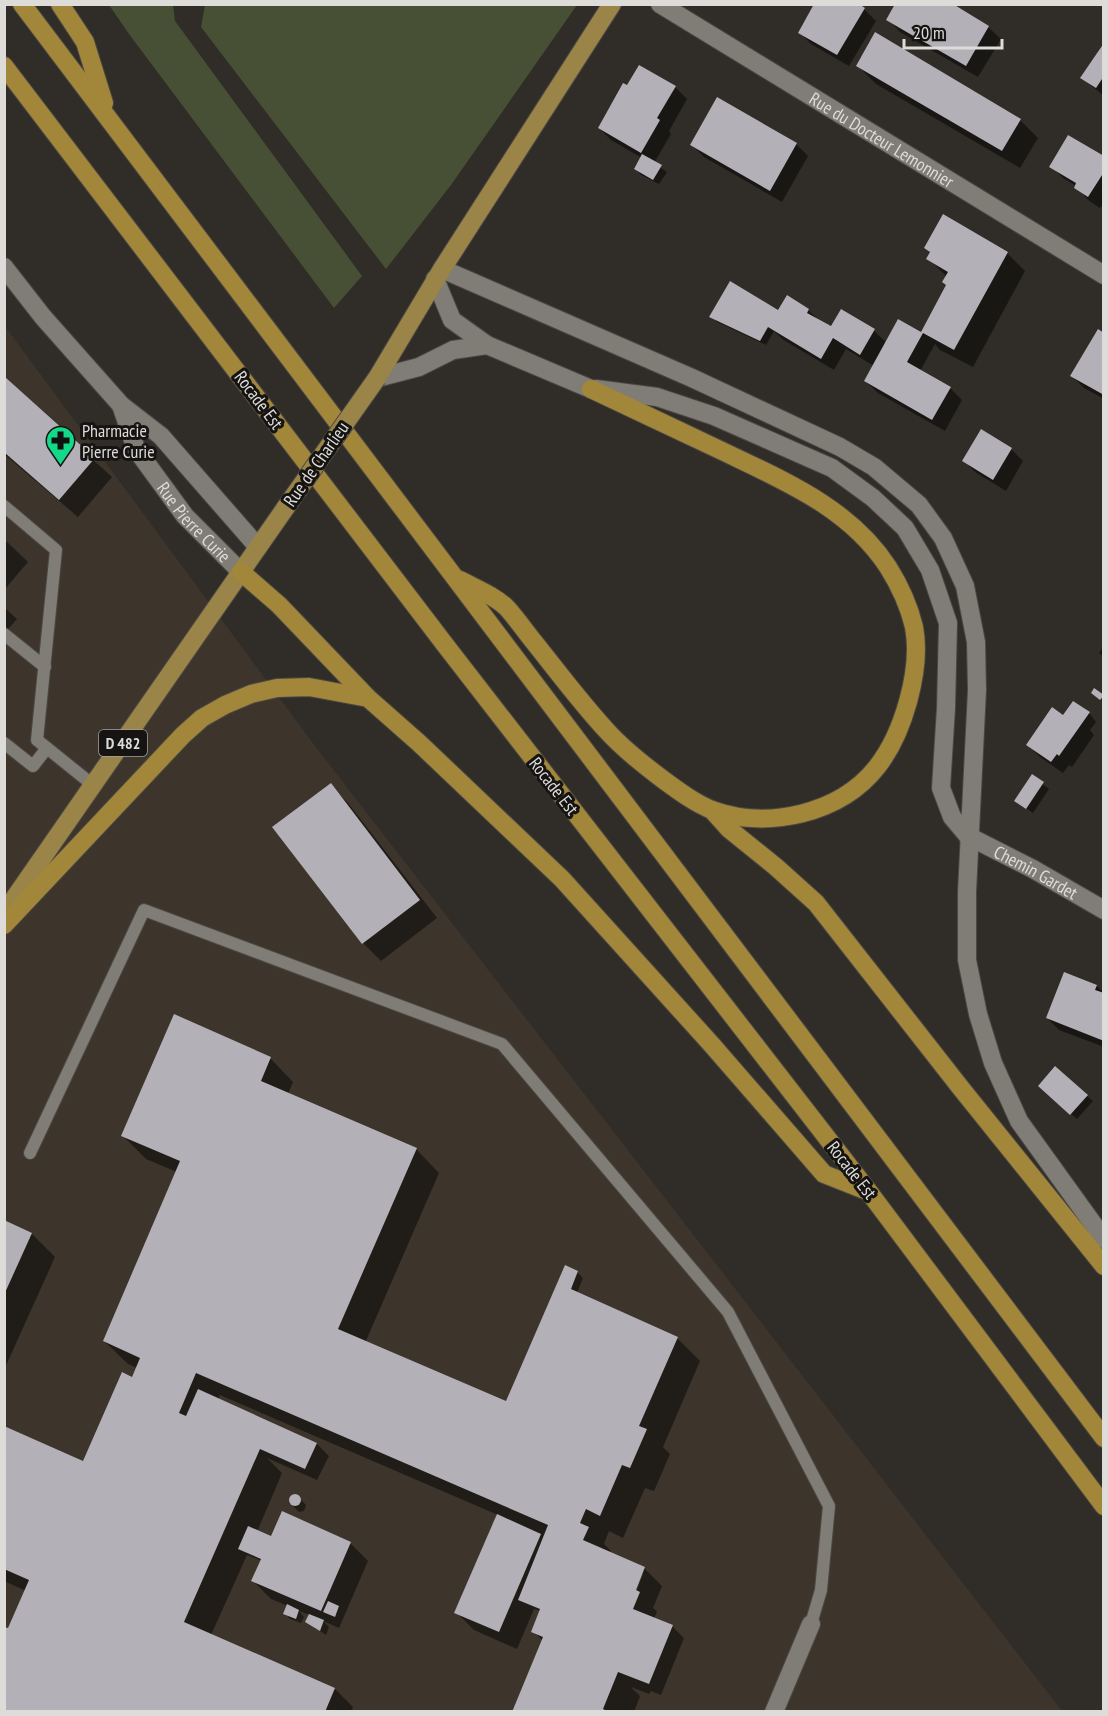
<svg xmlns="http://www.w3.org/2000/svg" width="1108" height="1716" font-family="'PT Sans Narrow',sans-serif">
<rect width="100%" height="100%" fill="#302c27"/>
<!-- built -->
<polygon fill="#3d352c" points="4,325 315,746 1062,1711 5,1711"/>
<!-- green -->
<g fill="#475035">
<polygon points="109,5 173,5 175,21 362,276 334,308 129,34"/>
<polygon points="205,5 205,4 577,5 451,185 386,269 201,27"/>
</g>
<!-- shadow -->
<g fill="#0007" fill-rule="evenodd">
<polygon points="950,4 988,27 1001,39 978,77 900,32 888,19"/>
<polygon points="864,9 876,21 849,66 811,44 799,32"/>
<polygon points="1104,46 1104,96 1082,78"/>
<polygon points="858,66 1020,120 1038,138 1020,168 876,84"/>
<polygon points="675,87 687,99 669,131 671,134 654,163 667,172 659,184 641,175 636,169 642,158 611,140 599,128"/>
<polygon points="796,144 808,156 782,202 704,157 692,145"/>
<polygon points="1104,158 1104,203 1100,208 1088,200 1076,186 1063,178 1051,166"/>
<polygon points="944,216 1007,253 1025,271 973,367 940,350 935,344 920,371 950,388 962,400 945,431 878,393 865,381 874,366 846,349 834,370 782,339 774,331 766,345 717,322 711,316 808,310 821,322 831,329 874,331 887,343 921,334 948,286 947,277 928,258"/>
<polygon points="1104,334 1104,399 1084,388 1072,376"/>
<polygon points="4,379 112,477 78,517 4,454"/>
<polygon points="1011,449 1023,461 1006,491 975,472 963,460"/>
<polygon points="4,539 28,562 4,590"/>
<polygon points="4,607 17,619 4,634"/>
<polygon points="1104,645 1104,657 1099,653"/>
<polygon points="1089,713 1096,722 1090,730 1094,735 1072,767 1069,765 1063,773 1040,757 1028,745 1064,717"/>
<polygon points="1032,776 1049,789 1033,813 1016,801"/>
<polygon points="330,785 348,803 437,918 381,961 363,943 274,828"/>
<polygon points="1064,974 1097,986 1104,993 1104,1047 1059,1030 1047,1018"/>
<path d="M 270,1058 L 293,1082 L 288,1094 L 416,1149 L 439,1173 L 365,1343 L 507,1403 L 577,1272 L 583,1278 L 577,1293 L 677,1338 L 700,1361 L 663,1447 L 670,1454 L 654,1491 L 645,1488 L 623,1538 L 609,1531 L 604,1544 L 611,1551 L 610,1553 L 644,1568 L 662,1586 L 653,1608 L 657,1611 L 654,1619 L 672,1626 L 684,1638 L 661,1695 L 651,1691 L 649,1694 L 631,1687 L 640,1696 L 634,1712 L 514,1712 L 543,1641 L 533,1631 L 541,1611 L 534,1609 L 517,1649 L 474,1630 L 456,1612 L 498,1515 L 220,1395 L 218,1400 L 317,1444 L 329,1456 L 317,1480 L 267,1458 L 282,1473 L 257,1532 L 270,1537 L 350,1543 L 368,1561 L 339,1628 L 323,1621 L 329,1627 L 326,1635 L 307,1622 L 310,1615 L 299,1611 L 304,1617 L 301,1623 L 290,1619 L 285,1613 L 288,1606 L 271,1599 L 253,1581 L 262,1561 L 247,1555 L 211,1635 L 335,1689 L 353,1707 L 351,1712 L 4,1712 L 8,1630 L 26,1591 L 4,1581 L 4,1427 L 84,1463 L 137,1368 L 128,1364 L 104,1341 L 177,1172 L 146,1159 L 123,1136 ZM 640,1574 L 643,1574 L 634,1598 L 631,1597 Z"/>
<polygon points="1045,1091 1087,1096 1093,1101 1077,1119"/>
<polygon points="4,1222 32,1234 55,1257 4,1370"/>
<polygon points="292,1496 297,1496 306,1505 304,1511 299,1512 291,1504 290,1500"/>
</g>
<!-- building -->
<g fill="#b3b0b7">
<polygon points="814,4 859,4 865,8 837,55 798,33"/>
<polygon points="895,4 953,4 989,26 966,66 919,39 918,41 916,40 917,38 886,20"/>
<polygon points="875,32 1021,119 1002,151 856,66"/>
<polygon points="1104,43 1104,76 1096,88 1080,78"/>
<polygon points="639,65 676,86 657,118 660,120 641,153 598,128 623,83 627,85"/>
<polygon points="717,97 797,143 770,191 690,145"/>
<polygon points="1068,135 1104,156 1104,172 1088,197 1074,188 1076,183 1049,167"/>
<polygon points="642,154 662,165 653,180 634,169"/>
<polygon points="943,214 1008,252 954,350 923,333 907,362 951,387 932,420 864,381 898,319 921,332 946,285 942,282 948,272 926,259 930,252 924,248"/>
<polygon points="730,281 778,310 787,295 809,309 807,313 831,326 841,309 875,329 860,355 833,338 821,359 768,327 760,341 709,317"/>
<polygon points="1098,329 1104,333 1104,395 1070,376"/>
<polygon points="5,377 95,458 59,500 5,453"/>
<polygon points="981,429 1012,448 993,480 962,461"/>
<polygon points="1094,688 1104,695 1100,700 1091,693"/>
<polygon points="1073,701 1090,712 1059,756 1057,754 1051,762 1026,745 1052,707 1063,715"/>
<polygon points="1032,774 1044,782 1026,809 1014,801"/>
<polygon points="331,783 420,900 362,944 272,827"/>
<polygon points="1064,972 1097,985 1095,990 1104,993 1104,1041 1046,1018"/>
<polygon points="174,1014 271,1057 261,1081 417,1148 338,1329 506,1401 565,1265 578,1271 571,1289 678,1337 639,1426 647,1429 630,1468 622,1465 600,1516 586,1509 580,1523 589,1527 583,1540 645,1567 636,1590 640,1592 633,1609 673,1625 649,1684 618,1672 603,1709 609,1712 512,1712 543,1637 531,1632 540,1609 518,1600 548,1525 196,1373 179,1413 186,1416 198,1389 317,1443 305,1469 260,1449 184,1622 335,1688 325,1712 4,1712 4,1627 8,1628 29,1580 4,1569 4,1426 83,1461 122,1372 132,1377 140,1358 103,1341 180,1161 121,1136"/>
<polygon points="1055,1066 1088,1095 1070,1115 1038,1086"/>
<polygon points="4,1220 32,1233 4,1295"/>
<circle cx="295" cy="1500" r="6"/>
<polygon points="282,1511 351,1542 321,1611 251,1581 261,1559 238,1549 248,1526 271,1536"/>
<polygon points="497,1514 541,1534 499,1632 454,1613"/>
<polygon points="328,1601 339,1606 335,1617 323,1612"/>
<polygon points="287,1604 299,1610 296,1619 283,1614"/>
<polygon points="309,1614 324,1620 320,1631 305,1622"/>
</g>
<g fill="none" stroke-linecap="round" stroke-linejoin="round">
<defs>
<g id="service">
<polyline points="4,506 56,550 37,740 93,785"/>
<polyline points="4,634 45,667"/>
<polyline points="4,743 33,766 47,748"/>
<polyline points="30,1153 144,910 502,1044 728,1312 829,1506 821,1590 811,1624"/>
</g>
<g id="minor">
<path id="s1" d="M 660,4 L 1104,275"/>
<path id="s2" d="M 596,389 L 657,397 L 714,416 L 832,468 L 873,498 L 905,528 L 930,570 L 948,623 L 946,708 L 941,788 L 952,817 L 968,836 L 1033,869 L 1104,910"/>
<polyline points="774,1712 811,1624"/>
</g>
<g id="tertiary">
<polyline points="4,267 43,317 121,405 161,436 258,547"/>
<polyline points="442,269 692,378 840,447 874,467 919,505 943,538 965,586 976,642 977,690 967,892 967,960 978,1014 993,1063 1019,1121 1104,1239"/>
<polyline points="435,279 452,320 487,345"/>
<polyline points="377,378 419,367 453,350 487,345 591,389"/>
<path id="s3" d="M 121,405 L 136,449 L 185,516 L 241,572"/>
</g>
<g id="primary">
<polyline points="377,378 442,269 612,4"/>
<polyline points="4,913 286,507"/>
</g>
<g id="trunk">
<polyline points="22,4 1104,1438"/>
<polyline points="60,4 85,42 104,103"/>
<polyline points="4,66 446,646 869,1192 1104,1506"/>
<polyline points="241,572 279,605 367,697"/>
<path d="M 460,580 C 475,588 495,596 507,608 C 517,619 525,631 534,642 C 558,672 581,703 607,731 C 624,750 645,766 665,781 C 680,792 695,803 712,810 C 767,830 840,814 877,767 C 903,734 922,670 914,627 C 909,606 900,586 888,567 C 849,507 782,480 720,450 C 677,430 634,409 591,389"/>
<polyline points="712,810 729,829 776,867 816,903 960,1087 1104,1266"/>
<polyline points="4,925 183,735 202,718 225,705 251,694 277,688 309,687 368,698 419,743 562,879 712,1045 824,1174 867,1191"/>
</g>
</defs>
<!-- service casing -->
<use href="#service" stroke="#4b4844" stroke-width="14"/>
<!-- minor casing -->
<use href="#minor" stroke="#4b4844" stroke-width="20"/>
<!-- tertiary casing -->
<use href="#tertiary" stroke="#4b4844" stroke-width="20"/>
<!-- primary casing -->
<use href="#primary" stroke="#4b4844" stroke-width="20"/>
<!-- trunk casing -->
<use href="#trunk" stroke="#4b4844" stroke-width="20"/>
<!-- service -->
<use href="#service" stroke="#807c76" stroke-width="12"/>
<!-- minor -->
<use href="#minor" stroke="#807c76" stroke-width="18"/>
<!-- tertiary -->
<use href="#tertiary" stroke="#807c76" stroke-width="18"/>
<!-- primary -->
<use href="#primary" stroke="#9a8448" stroke-width="18"/>
<!-- trunk -->
<use href="#trunk" stroke="#a28639" stroke-width="18"/>
<defs>
<polyline id="primary-bridge" points="286,507 377,378"/>
</defs>
<!-- primary-bridge casing -->
<use href="#primary-bridge" stroke="#4b4844" stroke-width="20" stroke-linecap="butt"/>
<!-- primary-bridge -->
<use href="#primary-bridge" stroke="#9a8448" stroke-width="18"/>
</g>
<!-- icons -->
<defs>
<symbol id="pharmacy-pin" viewBox="-11 -11 22 30"><path d="M0 17L-7.5 6A9.5 9.5 0 1 1 7.5 6Z" fill="#13d989" stroke="#161412"/><path d="M-2-6h4v4h4v4h-4v4h-4v-4h-4v-4h4Z" fill="#111"/></symbol>
</defs>
<g fill-rule="evenodd">
<use href="#pharmacy-pin" x="44" y="424" width="33" height="45"/>
</g>
<g text-anchor="middle" dominant-baseline="central" stroke-width="6" stroke-linejoin="round" paint-order="stroke">
<!-- shield labels -->
<rect fill="#161412" stroke="#a2a09d" stroke-width="1.5" x="99" y="730" width="48" height="26" rx="4.5"/>
<g font-size="16" font-weight="bold" fill="#dedcd9">
<text x="123" y="743">D 482</text>
</g>
<!-- street labels -->
<g font-size="18" fill="#dedcd9" stroke="#161412">
<text stroke="none"><textPath href="#s1" startOffset="260">Rue du Docteur Lemonnier</textPath></text>
<text transform="translate(259 400) rotate(53)">Rocade Est</text>
<text transform="translate(316 464) rotate(-55)">Rue de Charlieu</text>
<text stroke="none"><textPath href="#s3" startOffset="140">Rue Pierre Curie</textPath></text>
<text transform="translate(554 786) rotate(52)">Rocade Est</text>
<text stroke="none"><textPath href="#s2" startOffset="748">Chemin Gardet</textPath></text>
<text transform="translate(852 1170) rotate(52)">Rocade Est</text>
</g>
<!-- poi labels -->
<g font-size="18" fill="#dedcd9" stroke="#161412" text-anchor="start">
<text x="82" y="430">Pharmacie<tspan x="82" dy="21">Pierre Curie</tspan></text>
</g>
</g>
<!-- border -->
<rect width="1108" height="1716" fill="none" stroke="#dedcd9" stroke-width="12"/>
<!-- scale -->
<path d="M904 39v9h98v-9" fill="none" stroke="#dedcd9" stroke-width="3"/>
<text x="913" y="39" font-size="18" fill="#dedcd9" stroke="#161412" stroke-width="4.5" paint-order="stroke">20 m</text>
</svg>
